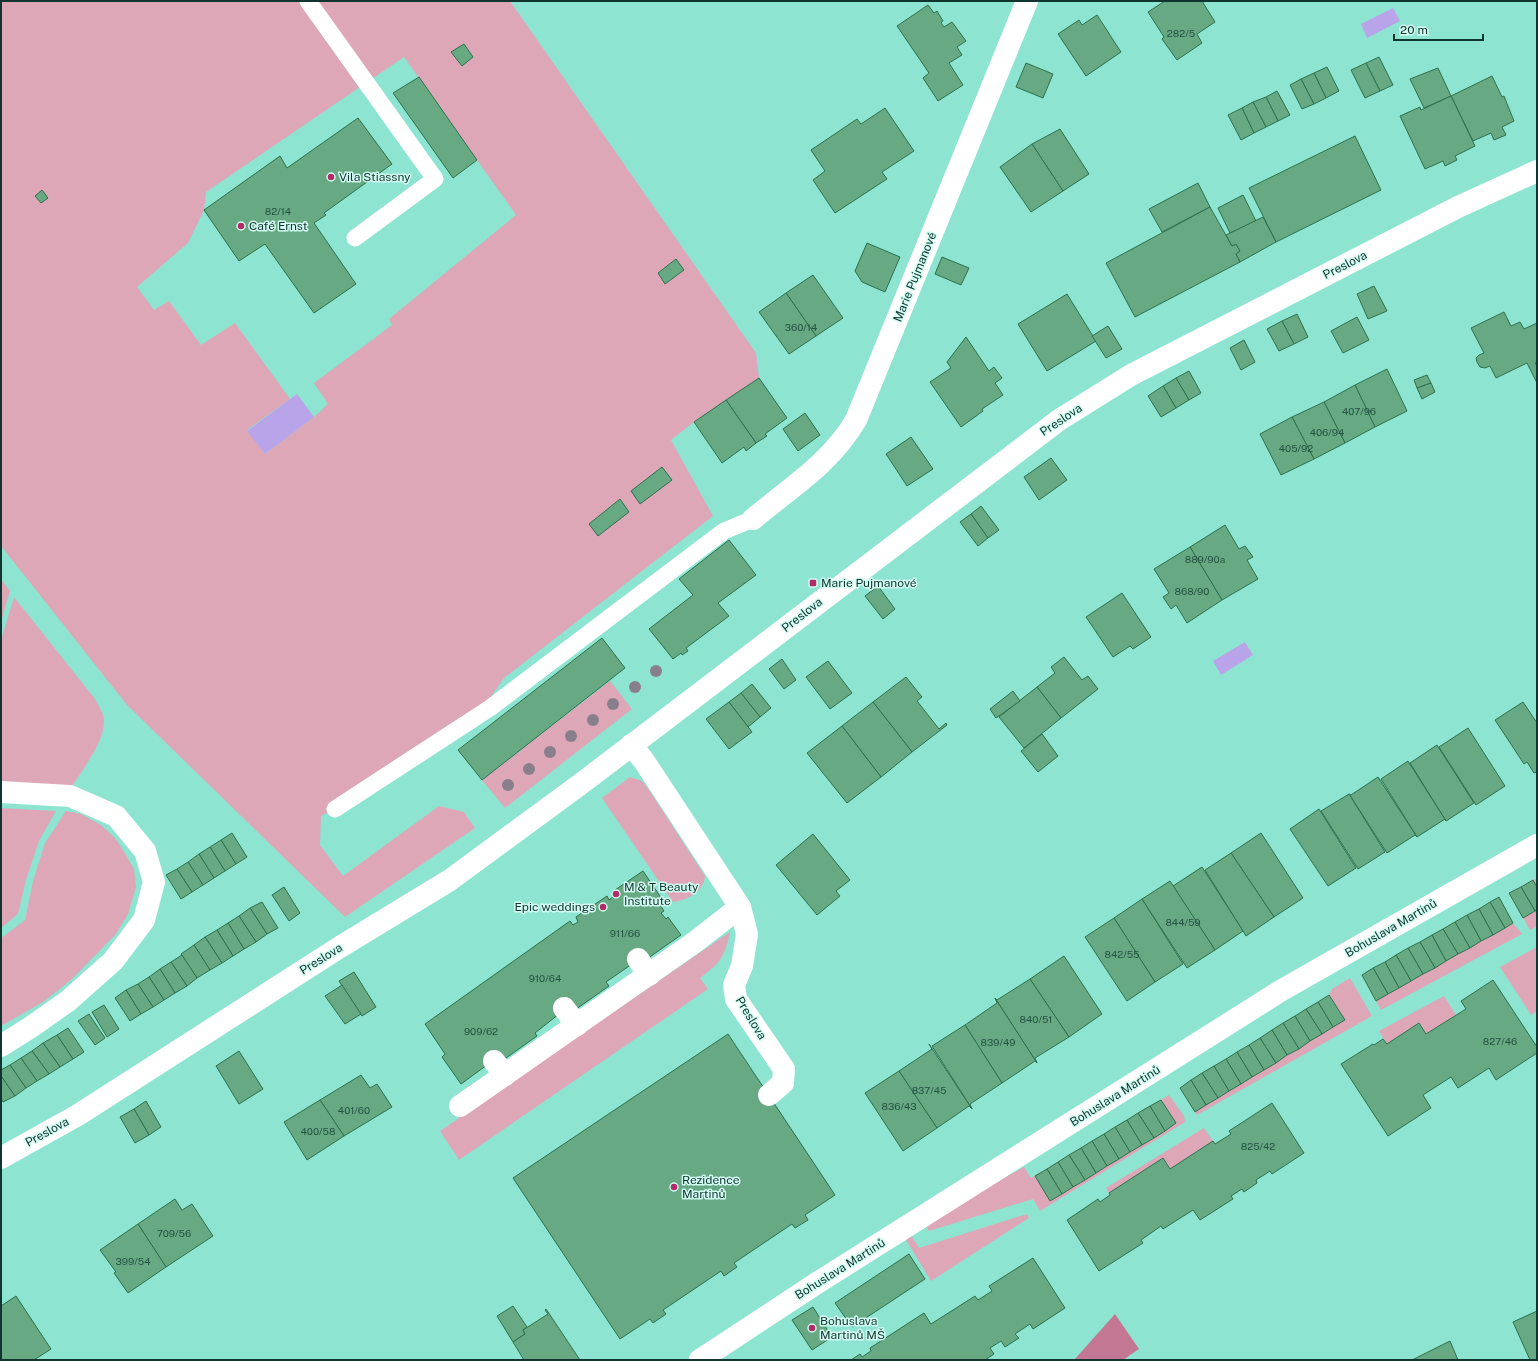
<svg xmlns="http://www.w3.org/2000/svg" width="1538" height="1361" font-family="'Public Sans',sans-serif">
<rect width="100%" height="100%" fill="#8de5d1"/>
<!-- green -->
<g fill="#dda7b8" fill-rule="evenodd">
<path d="M 1,1 L 510,1 L 756,353 L 759,378 L 694,422 L 671,440 L 713,516 L 504,678 L 492,695 L 490,708 L 335,809 L 321,816 L 320,845 L 343,876 L 439,806 L 464,812 L 475,828 L 345,917 L 127,705 L 1,546 ZM 404,57 L 516,215 L 389,319 L 392,325 L 314,383 L 328,404 L 314,417 L 265,454 L 247,430 L 290,399 L 235,323 L 201,345 L 169,301 L 154,310 L 137,287 L 188,243 L 204,210 L 206,192 Z"/>
<polygon points="1,579 10,591 1,622"/>
<path d="M 14,597 L 95,699 C 98,705 103,712 104,719 C 106,740 82,770 71,788 L 1,784 L 1,640 Z"/>
<polygon points="610,681 632,709 505,808 482,780"/>
<path d="M 630,777 L 642,781 L 649,790 L 705,876 C 703,892 688,900 673,902 L 602,798 Z"/>
<polygon points="1,808 56,811 39,841 26,880 18,914 1,928"/>
<polygon points="66,811 81,814 101,825 115,838 123,850 134,869 136,887 128,914 116,934 71,980 43,1002 1,1026 1,938 25,920 33,881 45,843"/>
<polygon points="1537,878 1537,926 1530,930 1509,893"/>
<polygon points="1499,897 1513,923 1522,934 1381,1010 1362,975"/>
<path d="M 730,932 C 725,957 720,963 700,978 L 708,989 L 459,1160 L 440,1131 Z"/>
<polygon points="1537,947 1537,1011 1531,1015 1500,967"/>
<polygon points="1350,978 1372,1016 1197,1115 1180,1088 1329,995 1332,989"/>
<polygon points="1444,996 1456,1015 1426,1034 1419,1023 1387,1044 1379,1031"/>
<polygon points="1169,1095 1184,1116 1185,1122 1040,1211 1033,1199 929,1231 924,1223 1024,1167 1031,1178"/>
<polygon points="1204,1128 1213,1141 1170,1169 1163,1158 1109,1193 1106,1188"/>
<polygon points="1027,1214 1029,1218 931,1281 903,1235 909,1232 919,1248"/>
</g>
<!-- forest -->
<polygon fill="#c47792" points="1115,1314 1139,1349 1123,1360 1074,1360"/>
<!-- water -->
<g fill="#b9a4ea">
<polygon points="1393,8 1400,21 1367,38 1361,24"/>
<polygon points="297,394 314,417 265,454 247,431"/>
<polygon points="1245,642 1253,655 1221,675 1213,661"/>
</g>
<!-- building -->
<g fill="#66a983" stroke="#2d714e">
<polygon points="1165,1 1202,1 1215,22 1197,34 1202,43 1177,60 1162,39 1164,37 1148,12"/>
<polygon points="928,5 934,13 937,11 943,21 941,23 944,27 952,22 966,41 957,47 962,55 949,63 963,85 938,101 923,78 929,73 897,26"/>
<polygon points="1097,15 1121,52 1086,76 1058,34 1079,20 1082,25"/>
<polygon points="464,44 473,57 462,66 451,52"/>
<polygon points="1379,57 1393,85 1380,91 1366,63"/>
<polygon points="1026,63 1053,74 1043,98 1016,87"/>
<polygon points="1366,63 1380,91 1365,98 1351,70"/>
<polygon points="1327,67 1339,91 1326,98 1314,73"/>
<polygon points="1438,68 1451,96 1424,108 1410,79"/>
<polygon points="1314,73 1326,98 1314,104 1301,79"/>
<polygon points="1492,76 1502,97 1504,96 1514,121 1502,127 1506,135 1494,140 1491,133 1473,141 1451,96"/>
<polygon points="419,77 477,160 453,178 393,93"/>
<polygon points="1301,79 1314,104 1302,109 1290,85"/>
<polygon points="1277,91 1290,115 1278,121 1266,97"/>
<polygon points="1451,96 1475,146 1455,156 1457,160 1445,166 1443,161 1425,169 1400,116 1420,107 1421,110"/>
<polygon points="1266,97 1278,121 1266,127 1253,102"/>
<polygon points="1253,102 1266,127 1254,133 1242,108"/>
<polygon points="885,108 914,151 882,172 887,179 835,213 813,180 825,171 811,150 857,119 861,124"/>
<polygon points="1242,108 1254,133 1241,140 1228,115"/>
<polygon points="358,118 392,164 324,213 326,215 314,223 356,284 314,313 265,244 239,261 204,210 280,156 287,168"/>
<polygon points="1060,129 1089,174 1063,191 1032,144"/>
<polygon points="1355,136 1381,190 1276,242 1249,188"/>
<polygon points="1032,144 1063,191 1031,212 1000,167"/>
<polygon points="1198,183 1210,207 1162,232 1149,209"/>
<polygon points="42,190 48,198 41,203 35,196"/>
<polygon points="1243,195 1256,221 1230,233 1218,208"/>
<polygon points="1210,207 1232,246 1236,244 1240,251 1236,254 1240,262 1135,317 1106,263"/>
<polygon points="1263,217 1276,242 1240,262 1236,254 1240,251 1236,244 1232,246 1226,235"/>
<polygon points="867,243 900,257 885,292 862,282 855,271"/>
<polygon points="942,257 969,268 961,285 935,274"/>
<polygon points="676,259 684,270 665,284 658,273"/>
<polygon points="813,275 843,318 816,336 786,293"/>
<polygon points="1374,286 1387,311 1368,319 1357,294"/>
<polygon points="786,293 816,336 789,354 759,312"/>
<polygon points="1067,294 1096,341 1047,371 1018,324"/>
<polygon points="1504,312 1511,326 1520,322 1524,329 1537,323 1537,362 1535,363 1537,366 1537,383 1527,363 1496,378 1490,366 1485,368 1480,367 1477,362 1476,358 1479,355 1484,353 1471,328"/>
<polygon points="1297,314 1308,337 1294,344 1282,321"/>
<polygon points="1357,317 1369,340 1343,353 1331,331"/>
<polygon points="1282,321 1294,344 1279,351 1267,329"/>
<polygon points="1108,326 1122,349 1106,358 1092,336"/>
<polygon points="966,337 989,371 994,367 1002,378 995,383 1003,395 982,409 983,411 961,427 930,382 951,368 947,362"/>
<polygon points="1244,340 1255,362 1241,370 1230,348"/>
<polygon points="1387,369 1407,411 1375,427 1355,385"/>
<polygon points="1189,371 1201,393 1189,400 1176,378"/>
<polygon points="1427,375 1431,383 1417,388 1414,380"/>
<polygon points="759,378 787,418 765,434 767,436 756,443 726,400"/>
<polygon points="1176,378 1189,400 1176,408 1163,386"/>
<polygon points="1431,383 1435,392 1422,399 1417,388"/>
<polygon points="1355,385 1375,427 1345,443 1324,402"/>
<polygon points="1163,386 1176,408 1161,417 1148,396"/>
<polygon points="726,400 756,443 746,451 744,447 722,463 694,422"/>
<polygon points="1324,402 1345,443 1314,459 1292,417"/>
<polygon points="805,413 820,435 798,451 783,429"/>
<polygon points="1292,417 1314,459 1281,475 1260,434"/>
<polygon points="911,437 933,469 907,486 886,454"/>
<polygon points="1051,458 1067,480 1039,500 1024,477"/>
<polygon points="662,467 672,480 640,504 631,491"/>
<polygon points="620,499 629,512 598,536 589,524"/>
<polygon points="981,506 999,530 988,538 971,514"/>
<polygon points="971,514 988,538 978,546 960,522"/>
<polygon points="1225,525 1239,549 1245,546 1253,557 1247,560 1258,579 1222,600 1190,547"/>
<polygon points="729,540 756,575 718,603 729,616 686,648 688,651 682,655 681,653 673,659 649,629 693,595 679,579"/>
<polygon points="1190,547 1222,600 1187,623 1176,605 1171,609 1163,597 1169,593 1154,569"/>
<polygon points="878,586 895,609 883,619 865,596"/>
<polygon points="1122,593 1151,637 1133,649 1130,646 1113,657 1086,617"/>
<polygon points="602,638 625,668 482,780 458,750"/>
<polygon points="1064,657 1082,680 1088,676 1098,689 1061,718 1037,687 1055,673 1051,667"/>
<polygon points="782,659 796,680 784,689 769,669"/>
<polygon points="828,661 852,693 830,709 806,677"/>
<polygon points="906,677 922,697 917,701 939,729 946,723 947,725 912,752 873,702"/>
<polygon points="752,684 771,708 760,717 741,693"/>
<polygon points="1037,687 1061,718 1024,748 999,717"/>
<polygon points="1013,691 1020,701 996,718 990,709"/>
<polygon points="741,693 760,717 748,727 729,702"/>
<polygon points="729,702 752,732 729,749 706,719"/>
<polygon points="873,702 912,752 881,777 842,726"/>
<polygon points="1523,702 1537,723 1537,772 1534,773 1527,762 1524,764 1495,720"/>
<polygon points="842,726 881,777 847,803 807,753"/>
<polygon points="1468,728 1505,786 1476,805 1439,747"/>
<polygon points="1042,734 1058,756 1038,772 1021,751"/>
<polygon points="1437,745 1474,803 1446,821 1410,763"/>
<polygon points="1408,761 1446,821 1445,819 1417,837 1381,779"/>
<polygon points="1378,777 1417,837 1415,835 1387,853 1349,794 1351,795"/>
<polygon points="1349,794 1385,852 1358,869 1321,811"/>
<polygon points="1319,809 1356,868 1328,886 1290,829"/>
<polygon points="232,833 247,857 236,864 221,840"/>
<polygon points="1261,833 1303,898 1274,917 1231,853"/>
<polygon points="813,834 850,880 836,891 840,896 817,915 776,865"/>
<polygon points="221,840 236,864 225,871 210,847"/>
<polygon points="210,847 225,871 214,878 199,854"/>
<polygon points="1231,853 1274,917 1246,936 1205,870"/>
<polygon points="199,854 214,878 203,885 188,862"/>
<polygon points="188,862 203,885 192,892 177,869"/>
<polygon points="1202,867 1243,931 1215,950 1173,886"/>
<polygon points="177,869 192,892 181,899 166,875"/>
<polygon points="643,871 664,902 660,905 664,911 661,913 666,919 668,917 681,935 644,961 632,964 606,982 609,986 572,1012 559,1014 535,1033 537,1036 499,1063 487,1065 461,1084 442,1057 445,1054 425,1024 570,921 573,925 578,922 576,917 607,896 609,900 614,896 612,892"/>
<polygon points="1533,880 1537,887 1537,910 1535,911 1521,887"/>
<polygon points="1170,881 1215,950 1187,968 1142,899"/>
<polygon points="284,887 300,913 289,921 272,895"/>
<polygon points="1521,887 1535,911 1523,918 1509,893"/>
<polygon points="1499,897 1513,923 1505,928 1490,902"/>
<polygon points="1142,899 1183,964 1155,982 1114,918"/>
<polygon points="262,902 278,928 267,934 250,908"/>
<polygon points="1490,902 1505,928 1493,935 1479,909"/>
<polygon points="250,908 267,934 256,942 239,916"/>
<polygon points="1479,909 1493,935 1481,941 1467,915"/>
<polygon points="1467,915 1481,941 1470,948 1455,922"/>
<polygon points="239,916 256,942 244,949 228,923"/>
<polygon points="1114,918 1155,982 1127,1001 1085,937"/>
<polygon points="1455,922 1470,948 1458,954 1443,929"/>
<polygon points="228,923 244,949 233,956 217,930"/>
<polygon points="1443,929 1458,954 1446,961 1432,935"/>
<polygon points="217,930 233,956 222,963 205,937"/>
<polygon points="1432,935 1446,961 1435,968 1420,942"/>
<polygon points="205,937 222,963 210,970 194,945"/>
<polygon points="1420,942 1435,968 1423,974 1408,948"/>
<polygon points="194,945 210,970 197,978 181,954"/>
<polygon points="1408,948 1423,974 1411,981 1396,955"/>
<polygon points="182,955 197,978 187,986 171,962"/>
<polygon points="1396,955 1411,981 1399,988 1385,962"/>
<polygon points="1064,956 1102,1014 1069,1037 1030,979"/>
<polygon points="171,962 187,986 175,993 160,969"/>
<polygon points="1385,962 1399,988 1388,994 1373,968"/>
<polygon points="1373,968 1388,994 1376,1001 1362,975"/>
<polygon points="160,969 175,993 164,1000 149,977"/>
<polygon points="354,972 376,1007 362,1016 339,981"/>
<polygon points="149,977 164,1000 153,1007 138,984"/>
<polygon points="1030,979 1069,1037 1035,1058 1037,1063 995,998 997,1000"/>
<polygon points="1493,980 1537,1047 1537,1053 1496,1080 1489,1068 1458,1088 1451,1077 1423,1095 1431,1108 1388,1136 1341,1064 1373,1044 1374,1045 1383,1039 1387,1044 1419,1023 1426,1034 1466,1009 1461,1001"/>
<polygon points="138,984 153,1007 141,1014 126,990"/>
<polygon points="342,985 361,1014 345,1024 325,996"/>
<polygon points="126,990 141,1014 130,1021 115,998"/>
<polygon points="1329,995 1345,1020 1333,1027 1318,1002"/>
<polygon points="995,998 1037,1063 1035,1061 1002,1083 965,1025 997,1003"/>
<polygon points="1318,1002 1333,1027 1322,1034 1306,1009"/>
<polygon points="104,1005 119,1029 107,1037 92,1012"/>
<polygon points="1306,1009 1322,1034 1310,1041 1295,1016"/>
<polygon points="89,1014 105,1038 95,1045 78,1021"/>
<polygon points="1295,1016 1310,1041 1299,1049 1283,1023"/>
<polygon points="1283,1023 1299,1049 1287,1055 1272,1030"/>
<polygon points="965,1025 1002,1083 970,1104 972,1109 932,1046"/>
<polygon points="68,1028 84,1052 73,1059 57,1035"/>
<polygon points="1272,1030 1287,1055 1276,1063 1260,1038"/>
<polygon points="728,1034 835,1195 805,1215 808,1220 795,1228 792,1224 734,1263 737,1267 724,1276 721,1271 663,1310 666,1314 653,1323 650,1319 620,1339 513,1178"/>
<polygon points="57,1035 73,1059 60,1067 43,1043"/>
<polygon points="1260,1038 1276,1063 1264,1070 1249,1045"/>
<polygon points="43,1043 60,1067 49,1074 32,1051"/>
<polygon points="929,1044 972,1109 969,1106 937,1128 899,1071 932,1049"/>
<polygon points="1249,1045 1264,1070 1252,1077 1237,1052"/>
<polygon points="32,1051 49,1074 37,1081 21,1058"/>
<polygon points="239,1051 263,1089 239,1104 216,1066"/>
<polygon points="1237,1052 1252,1077 1241,1084 1226,1059"/>
<polygon points="21,1058 37,1081 26,1088 10,1065"/>
<polygon points="1226,1059 1241,1084 1229,1091 1214,1066"/>
<polygon points="10,1065 26,1088 15,1096 1,1076 1,1070"/>
<polygon points="1214,1066 1229,1091 1218,1098 1202,1073"/>
<polygon points="899,1071 937,1128 903,1151 865,1093"/>
<polygon points="1202,1073 1218,1098 1206,1105 1191,1080"/>
<polygon points="361,1075 370,1088 377,1084 392,1107 344,1136 320,1100"/>
<polygon points="1,1076 15,1096 3,1102 1,1099"/>
<polygon points="1191,1080 1206,1105 1195,1112 1180,1088"/>
<polygon points="320,1100 344,1136 307,1160 284,1122"/>
<polygon points="1161,1100 1176,1123 1165,1131 1150,1106"/>
<polygon points="146,1101 161,1127 149,1135 134,1109"/>
<polygon points="1272,1103 1304,1153 1272,1174 1270,1171 1256,1180 1257,1183 1244,1192 1242,1189 1231,1196 1233,1199 1200,1220 1193,1210 1163,1229 1161,1226 1141,1240 1143,1243 1099,1271 1067,1220 1098,1199 1100,1202 1110,1195 1109,1193 1163,1158 1170,1169 1213,1141 1215,1144 1231,1134 1229,1131"/>
<polygon points="1150,1106 1165,1131 1154,1138 1138,1113"/>
<polygon points="134,1109 149,1135 135,1143 120,1117"/>
<polygon points="1138,1113 1154,1138 1142,1145 1127,1120"/>
<polygon points="1127,1120 1142,1145 1130,1152 1115,1127"/>
<polygon points="1115,1127 1130,1152 1119,1159 1104,1134"/>
<polygon points="1104,1134 1119,1159 1107,1166 1092,1141"/>
<polygon points="1092,1141 1107,1166 1096,1173 1081,1148"/>
<polygon points="1081,1148 1096,1173 1085,1180 1069,1155"/>
<polygon points="1069,1155 1085,1180 1073,1187 1058,1162"/>
<polygon points="1058,1162 1073,1187 1062,1194 1047,1169"/>
<polygon points="1047,1169 1062,1194 1050,1201 1035,1176"/>
<polygon points="175,1199 182,1210 192,1204 213,1236 166,1267 138,1224"/>
<polygon points="138,1224 166,1267 128,1293 114,1273 116,1272 100,1250"/>
<polygon points="909,1254 925,1279 852,1327 835,1303"/>
<polygon points="1033,1258 1065,1308 1033,1329 1030,1324 1015,1334 1019,1338 1005,1347 1001,1341 990,1348 994,1354 985,1360 851,1360 860,1354 862,1357 871,1351 870,1348 924,1313 931,1324 975,1296 978,1300 992,1291 989,1286"/>
<polygon points="16,1296 51,1349 34,1360 1,1360 1,1306"/>
<polygon points="513,1306 527,1327 523,1330 525,1334 513,1342 497,1316"/>
<polygon points="813,1307 832,1337 812,1350 792,1320"/>
<polygon points="546,1309 580,1360 524,1360 513,1342 525,1334 523,1330 548,1314 545,1310"/>
<polygon points="1537,1311 1537,1360 1530,1360 1513,1322"/>
<polygon points="1450,1341 1458,1360 1412,1360"/>
</g>
<g fill="none" stroke-linecap="round" stroke-linejoin="round">
<!-- lane -->
<g stroke="#fff" stroke-width="17">
<polyline points="308,1 435,179 355,238"/>
<polyline points="335,809 490,708 724,531 753,519"/>
</g>
<!-- street -->
<g stroke="#fff" stroke-width="22">
<path d="M 753,519 C 791,487 830,464 856,420 L 1027,1"/>
<polyline points="631,745 644,761 740,907 747,934 742,966 734,985 736,999 784,1069 783,1083 769,1095"/>
<polyline points="1,792 70,796 116,816 145,851 154,882 144,920 113,961 68,1001 31,1027 1,1046"/>
<polyline points="638,959 649,975"/>
<polyline points="564,1008 577,1025"/>
<polyline points="494,1061 505,1075"/>
<polyline points="460,1106 695,942 740,907"/>
<polyline points="1,1158 78,1115 340,947 450,880 582,783 1059,420 1131,375 1458,207 1537,171"/>
<polyline points="700,1360 817,1283 1282,990 1537,845"/>
</g>
</g>
<!-- trees -->
<g fill="#897f8b">
<circle cx="656" cy="671" r="6"/>
<circle cx="635" cy="687" r="6"/>
<circle cx="613" cy="704" r="6"/>
<circle cx="593" cy="720" r="6"/>
<circle cx="571" cy="736" r="6"/>
<circle cx="550" cy="752" r="6"/>
<circle cx="529" cy="769" r="6"/>
<circle cx="508" cy="785" r="6"/>
</g>
<!-- markers -->
<g fill="#b32a69" stroke="#d3fcf2" stroke-width="1.5">
<circle cx="331" cy="177" r="4"/>
<circle cx="241" cy="226" r="4"/>
<rect x="809" y="579" width="8" height="8" rx="2"/>
<circle cx="616" cy="894" r="4"/>
<circle cx="603" cy="907" r="4"/>
<circle cx="674" cy="1187" r="4"/>
<circle cx="812" cy="1328" r="4"/>
</g>
<g text-anchor="middle" dominant-baseline="central" stroke-width="3" stroke-linejoin="round" paint-order="stroke">
<!-- number labels -->
<g font-size="10" fill="#255243">
<text x="1181" y="33">282/5</text>
<text x="278" y="211">82/14</text>
<text x="801" y="327">360/14</text>
<text x="1359" y="411">407/96</text>
<text x="1327" y="432">406/94</text>
<text x="1296" y="448">405/92</text>
<text x="1205" y="559">889/90a</text>
<text x="1192" y="591">868/90</text>
<text x="1183" y="922">844/59</text>
<text x="625" y="933">911/66</text>
<text x="1122" y="954">842/55</text>
<text x="545" y="978">910/64</text>
<text x="1036" y="1019">840/51</text>
<text x="481" y="1031">909/62</text>
<text x="1500" y="1041">827/46</text>
<text x="998" y="1042">839/49</text>
<text x="929" y="1090">837/45</text>
<text x="899" y="1106">836/43</text>
<text x="354" y="1110">401/60</text>
<text x="318" y="1131">400/58</text>
<text x="1258" y="1146">825/42</text>
<text x="174" y="1233">709/56</text>
<text x="133" y="1261">399/54</text>
</g>
<!-- poi labels -->
<g font-size="12" fill="#0f352e" stroke="#d3fcf2" text-anchor="start">
<text x="339" y="177">Vila Stiassny</text>
<text x="249" y="226">Café Ernst</text>
<text x="821" y="583">Marie Pujmanové</text>
<text x="624" y="887">M &amp; T Beauty<tspan x="624" dy="14">Institute</tspan></text>
<text x="595" y="907" text-anchor="end">Epic weddings</text>
<text x="682" y="1180">Rezidence<tspan x="682" dy="14">Martinů</tspan></text>
<text x="820" y="1321">Bohuslava<tspan x="820" dy="14">Martinů MŠ</tspan></text>
</g>
<!-- street labels -->
<g font-size="12" fill="#0f352e" stroke="#d3fcf2">
<text transform="translate(1345 265) rotate(-27)">Preslova</text>
<text transform="translate(915 277) rotate(-68)">Marie Pujmanové</text>
<text transform="translate(1061 420) rotate(-34)">Preslova</text>
<text transform="translate(802 615) rotate(-38)">Preslova</text>
<text transform="translate(1391 928) rotate(-30)">Bohuslava Martinů</text>
<text transform="translate(321 959) rotate(-32)">Preslova</text>
<text transform="translate(751 1018) rotate(59)">Preslova</text>
<text transform="translate(1115 1096) rotate(-32)">Bohuslava Martinů</text>
<text transform="translate(47 1132) rotate(-29)">Preslova</text>
<text transform="translate(840 1269) rotate(-32)">Bohuslava Martinů</text>
</g>
</g>
<!-- border -->
<rect width="1538" height="1361" fill="none" stroke="#0f352e" stroke-width="4"/>
<!-- scale -->
<path d="M1394 34v6h89v-6" fill="none" stroke="#0f352e" stroke-width="2"/>
<text x="1400" y="34" font-size="12" fill="#0f352e" stroke="#d3fcf2" stroke-width="3" paint-order="stroke">20 m</text>
</svg>
